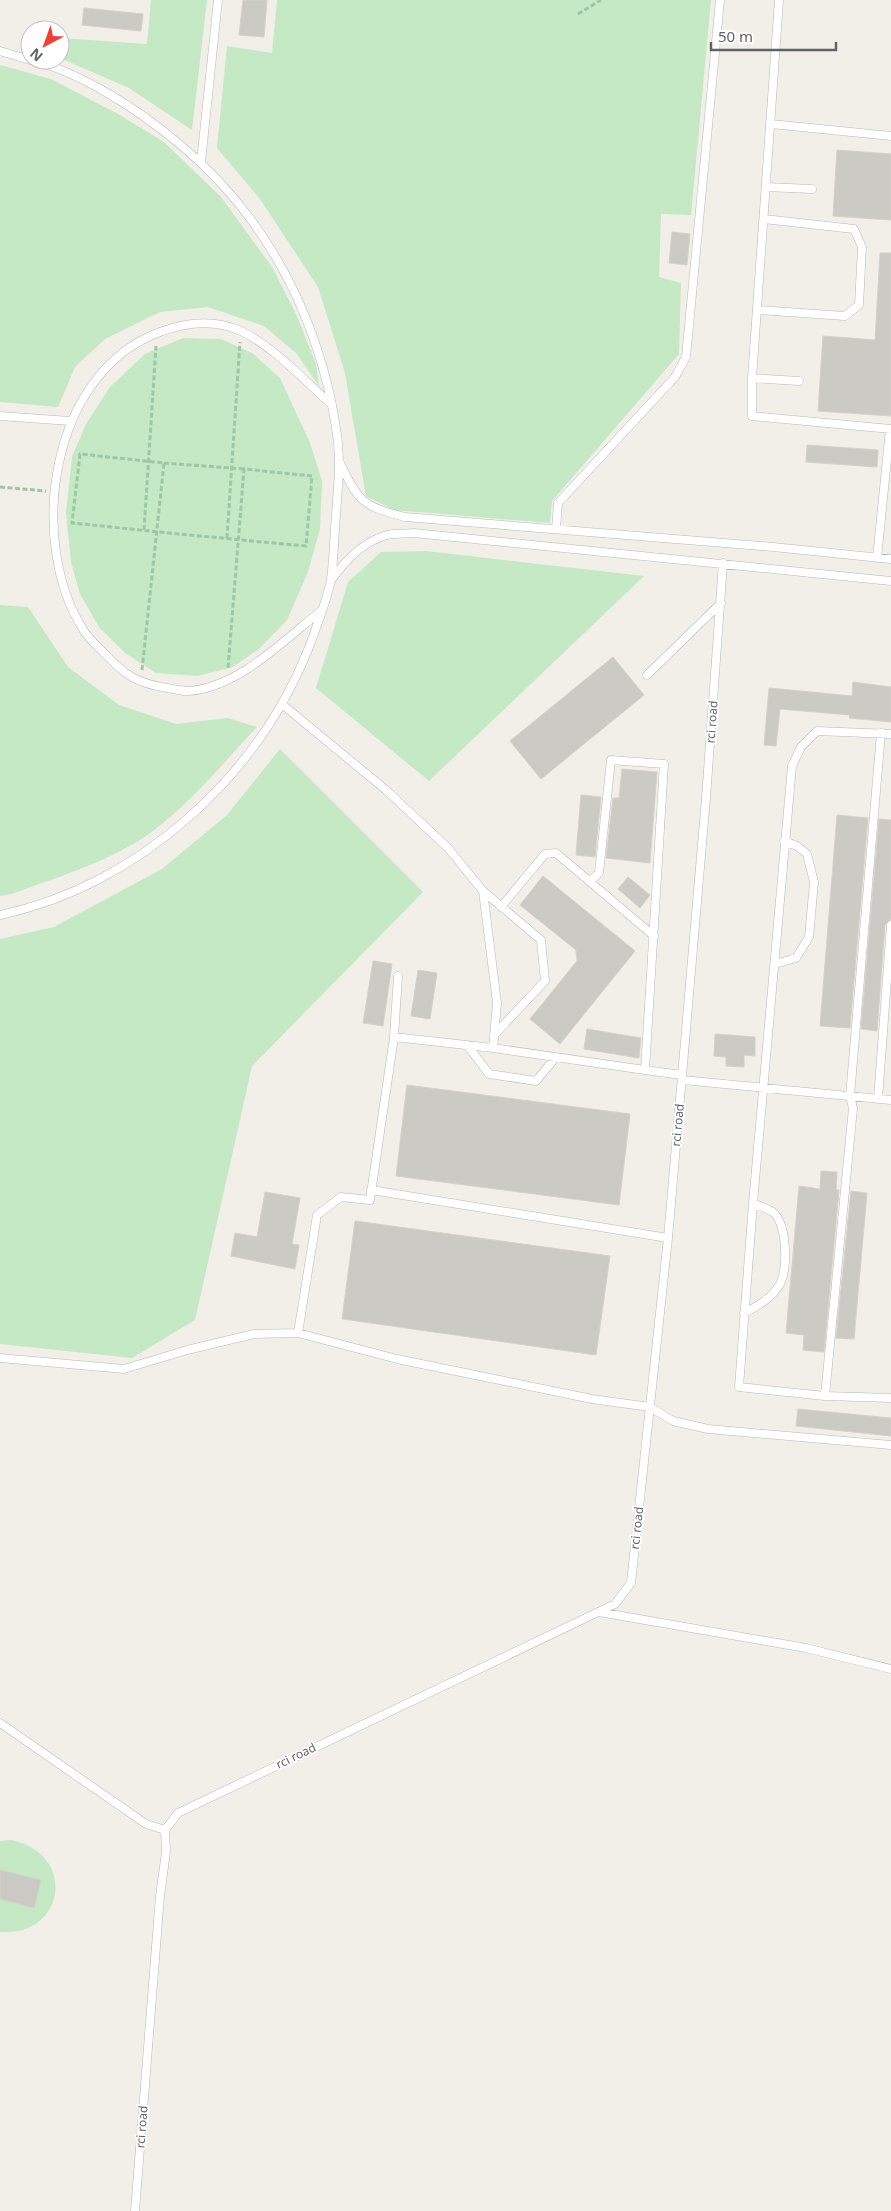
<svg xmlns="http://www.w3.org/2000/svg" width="891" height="2211" font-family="'Noto Sans',sans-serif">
<rect width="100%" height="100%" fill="#f1efe8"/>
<!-- green -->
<path fill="#c5e8c5" d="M151 0H207L192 130 129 88 60 58 61 38 147 44Z
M277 0H711L691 215 661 214 659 277 681 283 679 354 552 501 550 523 394 510 366 496 345 373 318 287 260 199 217 148 227 46 272 53Z
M0 65 51 79 118 114 164 142 221 197 272 267 297 316 316 364 319 386 296 353 264 326 208 307 160 312 105 339 75 367 58 407 0 402Z
M183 338 221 339 252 353 280 378 310 443 322 481 320 529 308 572 287 620 259 649 233 667 197 676 156 673 125 653 99 627 80 594 71 562 66 513 72 457 86 424 110 387 145 354Z
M426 551 644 576 429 781 316 688 348 582 381 552Z
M0 605 28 607 68 667 119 705 176 724 228 718 257 727C224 762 193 801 154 830 115 860 57 877 12 894L0 896Z
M280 749 423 892 252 1066 195 1320 132 1358 0 1344V939L54 927 162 869 227 815Z
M12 1840C78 1855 65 1937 0 1932V1841Z"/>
<!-- building -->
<path fill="#cccac5" stroke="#d6d1c6" d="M243 0H267L264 37 239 35Z
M84 8 143 14 141 31 82 25Z
M837 150 891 154V220L833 216Z
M672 232 690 234 687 265 669 263Z
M880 253H891V416L818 411 823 336 875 340Z
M807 445 878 450 877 467 806 462Z
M613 657 644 695 541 779 510 741Z
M853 682 891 687V722L849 718 850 715 780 709 776 746 764 745 769 688 852 696Z
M622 769 657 772 650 863 606 858 613 798H619Z
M581 795 601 797 595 857 576 855Z
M837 815 868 818 850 1028 820 1026Z
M879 819 891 820V919L885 925 877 1031 861 1029Z
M543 876 635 951 560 1044 530 1019 577 961 576 950 520 905Z
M628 877 650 895 640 908 618 889Z
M373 961 392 964 383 1026 363 1023Z
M418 970 437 973 430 1019 411 1016Z
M587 1029 641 1038 639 1058 584 1049Z
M715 1034 755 1037V1056L744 1055V1067L726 1066V1057L714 1056Z
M407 1085 630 1114 619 1205 396 1176Z
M821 1171 837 1172 836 1190H839L824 1352 803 1350 804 1335 786 1333 799 1186 820 1189Z
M851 1191 867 1193 854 1339 836 1338Z
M265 1192 300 1198 292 1244 299 1245 295 1269 231 1256 235 1233 257 1237Z
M355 1221 610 1256 596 1355 342 1319Z
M798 1409 891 1418V1436L796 1426Z
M0 1870 41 1880 34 1908 0 1899Z"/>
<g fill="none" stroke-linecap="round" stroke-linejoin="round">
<defs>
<path id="lane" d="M779 0 752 378V416L891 429
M0 51 30 60
M771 124 891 136
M201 162 218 0
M766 187 812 189
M757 310 845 316 859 305 862 247 854 229 764 219
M752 378 799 381
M0 416 70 421
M340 463C359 502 362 506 405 517L773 547 891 559
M556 529 558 503 675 377 686 357 720 0
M877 558 890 429
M332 579C345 561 364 541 387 535 396 533 406 534 414 533L891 581
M322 610C284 640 238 688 188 691 181 691 174 689 167 688 136 683 125 675 104 653 97 646 89 639 84 631 26 541 50 372 160 332 186 322 214 319 241 331 273 346 305 381 332 405
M647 675 721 603
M283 705 386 790 448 848 483 891 497 1003 493 1048 645 1070 664 764 611 760 599 873 590 881
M891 734 817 731 801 747 792 766 753 1203 739 1387 825 1396 891 1398
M483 891 541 940 545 981 494 1035
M501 907 545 854 556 853 654 936
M0 915C70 900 135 865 188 818 246 767 288 706 314 634 320 616 328 597 331 579 334 558 334 536 336 515 337 498 339 480 339 463 339 437 333 408 327 383 303 288 253 204 177 142 136 108 83 74 32 60
M775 964 796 958 809 937 814 882 807 854 797 846 784 841
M394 1037 493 1048
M467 1045 489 1074 536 1081 556 1057
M645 1070 682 1075
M682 1080 891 1100
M878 1099 891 925
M371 1190 668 1238
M744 1313C758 1306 772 1298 780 1284 788 1268 787 1226 774 1213 769 1209 759 1206 753 1203
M298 1333 317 1215 341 1197 370 1200 394 1037 398 976
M0 1358 124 1369 187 1350 254 1334 298 1333 397 1359 592 1399 650 1407 673 1421 708 1429 891 1445
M825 1396 853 1108 850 1096 881 733
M599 1612 806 1648 891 1669
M0 1723 146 1824 165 1830
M135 2211 160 1896 166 1852 165 1830 178 1813 615 1604 631 1583 668 1238 706 798 723 563"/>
</defs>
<!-- lane casing -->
<use href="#lane" stroke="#b5b8bc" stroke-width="9"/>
<!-- path -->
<path stroke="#9cc7a9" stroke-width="3" stroke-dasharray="5 2.5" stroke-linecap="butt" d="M578 14 601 0
M164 463 244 469
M0 487 46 491
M144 530 156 346
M227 538 240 342
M142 670 164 463 80 454 72 523C150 531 228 539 306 546L312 476 244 469 228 668"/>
<!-- lane -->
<use href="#lane" stroke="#fff" stroke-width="8"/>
</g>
<g text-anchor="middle" stroke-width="4" stroke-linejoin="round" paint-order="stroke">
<!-- street labels -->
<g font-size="12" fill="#5f6368" stroke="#fff">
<text transform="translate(712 722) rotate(-86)" y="4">rci road</text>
<text transform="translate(678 1125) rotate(-85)" y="4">rci road</text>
<text transform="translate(637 1528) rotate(-84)" y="4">rci road</text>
<text transform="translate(296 1756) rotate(-26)" y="4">rci road</text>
<text transform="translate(142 2127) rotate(-86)" y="4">rci road</text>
</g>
</g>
<!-- north arrow -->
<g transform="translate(45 45) rotate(221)"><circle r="24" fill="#ffffff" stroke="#bfc1c3"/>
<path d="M0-4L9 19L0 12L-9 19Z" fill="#ea4335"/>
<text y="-8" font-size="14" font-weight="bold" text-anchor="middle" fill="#5f6368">N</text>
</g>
<!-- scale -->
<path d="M711 42v8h125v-8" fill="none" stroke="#5f6368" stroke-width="2.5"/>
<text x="718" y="42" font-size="15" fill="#5f6368" stroke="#ffffff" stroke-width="4" paint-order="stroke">50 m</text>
</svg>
